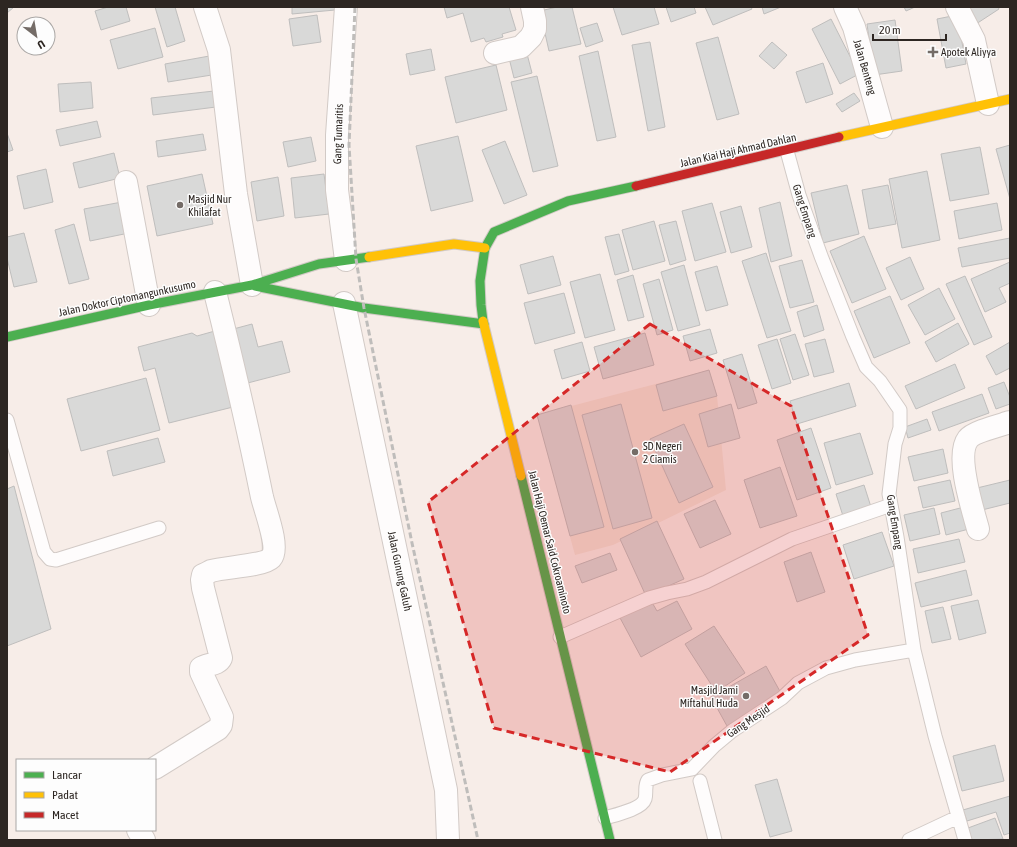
<svg xmlns="http://www.w3.org/2000/svg" width="1017" height="847" font-family="'Asap Condensed',sans-serif">
<rect width="100%" height="100%" fill="#f7ede8"/>
<!-- built -->
<path fill="#f2e1d6" d="M709 370 717 396 726 490 613 545 575 555 537 415Z"/>
<!-- building -->
<path fill="#d9d9d8" stroke="#bfbebd" d="M7 7H14L7 13Z
M108 7H126L130 21 101 30 95 11Z
M155 7H175L185 41 167 47Z
M292 7H335V10L292 14Z
M444 7H509L516 30 502 34 503 37 486 42 484 38 471 42 463 13 447 18Z
M557 7H572L581 44 549 51 540 11Z
M613 7H654L659 24 622 35Z
M666 7H694L696 13 671 22Z
M705 7H751L752 9 713 25Z
M762 7H781L764 14Z
M904 7H915L906 11Z
M960 7H998L999 9 973 26Z
M317 15 321 42 293 46 289 19Z
M957 15 966 64 946 68 937 19Z
M831 19 859 74 840 84 812 29Z
M895 20 902 71 874 75 867 24Z
M597 23 603 41 586 47 580 28Z
M155 28 163 57 118 69 110 40Z
M718 37 739 114 717 120 696 43Z
M650 42 665 127 648 131 632 45Z
M772 42 787 55 774 69 759 56Z
M431 49 435 70 410 75 406 54Z
M526 50 532 73 514 78 508 54Z
M598 51 616 137 597 141 579 56Z
M215 55 218 74 168 82 165 64Z
M823 63 833 94 806 103 796 72Z
M496 65 507 110 456 123 445 77Z
M537 76 558 166 533 172 511 82Z
M91 82 93 108 60 112 58 84Z
M214 91 216 107 153 115 151 98Z
M854 93 860 101 842 112 836 104Z
M97 121 101 137 60 146 56 130Z
M7 133 13 150 7 152Z
M203 134 206 150 158 157 156 141Z
M458 136 473 201 431 211 416 146Z
M311 137 316 161 288 167 283 142Z
M505 141 527 195 504 204 482 150Z
M1010 145V199L996 149Z
M980 147 989 194 950 201 941 154Z
M114 153 120 178 79 188 73 163Z
M46 169 53 202 24 209 17 176Z
M927 171 940 240 902 248 889 179Z
M202 174 213 224 157 236 147 186Z
M324 174 329 214 295 218 291 178Z
M278 177 284 216 257 221 251 182Z
M847 185 859 234 823 243 811 193Z
M888 185 896 224 869 229 862 190Z
M122 202 129 233 90 241 84 209Z
M780 202 792 256 771 262 759 208Z
M712 203 726 252 695 261 682 211Z
M997 203 1002 230 959 239 954 211Z
M741 206 752 247 731 253 720 212Z
M654 221 665 261 633 270 622 230Z
M676 221 686 260 670 265 659 225Z
M74 224 89 279 69 284 55 230Z
M24 233 37 282 14 287 7 258V237Z
M619 234 629 271 615 275 605 237Z
M864 236 886 289 852 303 830 251Z
M1010 238V258L962 267 958 248Z
M766 253 791 331 767 338 742 261Z
M553 256 561 285 528 294 520 265Z
M910 257 924 289 901 300 886 268Z
M802 260 814 302 790 308 779 266Z
M1010 262V283L999 288 1006 302 985 312 971 279Z
M684 265 700 325 678 331 661 272Z
M717 266 728 305 706 311 695 272Z
M600 274 615 330 585 338 570 282Z
M633 275 644 317 628 321 617 280Z
M965 276 992 337 974 345 946 284Z
M659 279 673 330 657 335 643 284Z
M939 288 955 319 925 335 908 305Z
M564 293 575 333 535 344 524 303Z
M890 296 910 343 874 358 854 311Z
M817 305 824 330 804 337 797 312Z
M958 323 969 344 936 362 925 342Z
M252 324 258 347 282 341 290 372 240 385 226 331Z
M222 329 241 405 169 423 155 368 144 371 138 347 192 333 197 336Z
M710 329 717 353 690 361 683 336Z
M645 333 654 365 603 379 594 347Z
M795 334 809 375 793 380 780 339Z
M777 339 791 383 772 389 758 345Z
M825 339 834 372 814 377 805 344Z
M582 342 590 371 562 379 554 350Z
M1010 342V368L996 375 986 356Z
M742 354 757 403 738 409 723 360Z
M955 364 965 388 916 409 905 386Z
M709 370 717 396 663 411 656 385Z
M146 378 160 430 81 451 67 399Z
M1004 382 1010 397V404L996 409 988 388Z
M849 383 856 406 797 424 790 401Z
M982 394 989 413 939 431 932 412Z
M621 404 652 518 613 529 582 415Z
M731 404 740 438 708 447 699 414Z
M571 405 604 527 570 536 537 415Z
M927 419 931 430 908 438 905 427Z
M684 424 713 487 679 503 650 439Z
M811 428 831 488 797 500 777 440Z
M860 433 873 474 836 485 824 443Z
M158 438 165 462 113 476 107 451Z
M943 449 948 473 914 481 908 457Z
M780 467 797 516 760 528 744 480Z
M950 480 955 501 923 508 918 487Z
M1010 480V503L982 510 977 488Z
M864 485 871 507 843 516 836 494Z
M14 486 51 629 7 646V489Z
M715 500 731 534 700 548 684 514Z
M964 507 969 529 946 535 941 513Z
M934 508 940 534 910 541 904 515Z
M657 521 684 579 646 596 620 539Z
M882 532 894 566 854 579 843 545Z
M959 539 965 562 918 573 913 549Z
M811 552 825 592 797 602 784 562Z
M610 553 617 570 582 583 575 566Z
M966 570 972 595 921 607 915 583Z
M650 599 657 611 677 601 692 629 641 657 619 616Z
M978 600 986 633 959 640 951 606Z
M943 607 951 639 932 643 925 611Z
M714 626 745 673 716 692 685 644Z
M766 666 782 695 727 726 711 697Z
M995 745 1004 781 962 791 953 756Z
M777 779 792 831 770 837 755 785Z
M1010 796V833L1004 835 996 812 967 821 963 810Z
M995 818 1003 839 972 840 968 828Z"/>
<g fill="none" stroke-linecap="round" stroke-linejoin="round">
<defs>
<path id="lane" d="M787 151 799 195 821 256 853 337 866 367 880 381 900 410V428L895 444 889 494 897 537 914 650 935 736 965 840
M7 420 44 552 50 559 56 560 159 528
M560 637 649 598 667 593 687 589 706 582 792 539 891 505
M700 781 715 840
M605 818C615 815 642 809 645 799 647 792 644 786 648 780L662 775 692 769 714 746 732 731 782 698 798 683 826 668 855 660 914 650
M909 840 958 817"/>
<path id="street" d="M205 7 219 50 236 194 252 285
M845 7 854 27 882 127
M957 7 974 40 988 104
M495 53 521 47 531 37 535 29V21L532 7
M126 182 149 305
M346 260 337 190V135L346 7
M344 303 446 790 448 840
M978 529C973 510 955 456 968 439 973 432 1001 425 1010 422
M155 768 218 729 221 725 222 717 201 672V668C207 664 218 665 221 658L203 588 202 580 203 575C206 574 209 572 211 571 224 567 263 566 271 558 280 548 265 510 262 497 248 428 232 360 215 292
M138 830 144 840"/>
<path id="fast" d="M255 286 364 308 484 324
M483 321 481 305 480 281 485 248 494 232 568 201 636 186
M7 337 149 305 252 285 319 264 369 257
M521 476 610 840"/>
<path id="slow" d="M839 137 1010 99
M369 257 454 244 485 248
M483 321 521 476"/>
<path id="jam" d="M636 186 839 137"/>
</defs>
<!-- lane casing -->
<use href="#lane" stroke="#d2cac6" stroke-width="15"/>
<!-- street casing -->
<use href="#street" stroke="#d2cac6" stroke-width="24"/>
<!-- fast casing -->
<use href="#fast" stroke="#d2cac6" stroke-width="11"/>
<!-- slow casing -->
<use href="#slow" stroke="#d2cac6" stroke-width="11"/>
<!-- jam casing -->
<use href="#jam" stroke="#d2cac6" stroke-width="11"/>
<!-- lane -->
<use href="#lane" stroke="#fefcfc" stroke-width="13"/>
<!-- street -->
<use href="#street" stroke="#fefcfc" stroke-width="22"/>
<!-- fast -->
<use href="#fast" stroke="#4caf50" stroke-width="9"/>
<!-- slow -->
<use href="#slow" stroke="#ffc107" stroke-width="9"/>
<!-- jam -->
<use href="#jam" stroke="#c62828" stroke-width="9"/>
<!-- rail -->
<path stroke="#bfbdbb" stroke-width="3" stroke-dasharray="6 3" stroke-linecap="butt" d="M355 7 349 145 356 259 364 308 412 543 478 840"/>
</g>
<!-- marked area -->
<path fill="#d62828" fill-opacity="0.2" stroke="#d62828" stroke-width="3" stroke-dasharray="8 5" stroke-linejoin="round" d="M650 324 791 406 868 635 670 772 494 728 428 502Z"/>
<!-- markers -->
<g fill="#746c67" stroke="#fdfdfd" stroke-width="1.5">
<path d="M931 46h4v4h4v4h-4v4h-4v-4h-4v-4h4z"/>
<circle cx="180" cy="205" r="4"/>
<circle cx="635" cy="452" r="4"/>
<circle cx="746" cy="696" r="4"/>
</g>
<g text-anchor="middle" stroke-width="3" stroke-linejoin="round" paint-order="stroke">
<!-- poi labels -->
<g font-size="11" fill="#2d2622" stroke="#fdfdfd" text-anchor="start">
<text x="941" y="56">Apotek Aliyya</text>
<text x="188" y="203">Masjid Nur<tspan x="188" dy="13">Khilafat</tspan></text>
<text x="643" y="450">SD Negeri<tspan x="643" dy="13">2 Ciamis</tspan></text>
<text x="738" y="694" text-anchor="end">Masjid Jami<tspan x="738" dy="13">Miftahul Huda</tspan></text>
</g>
<!-- street labels -->
<g font-size="11" fill="#2d2622" stroke="#fdfdfd">
<text transform="translate(865 67) rotate(74)" y="4">Jalan Benteng</text>
<text transform="translate(338 134) rotate(-88)" y="4">Gang Tumaritis</text>
<text transform="translate(738 150) rotate(-13)" y="4">Jalan Kiai Haji Ahmad Dahlan</text>
<text transform="translate(805 211) rotate(72)" y="4">Gang Empang</text>
<text transform="translate(127 298) rotate(-12)" y="4">Jalan Doktor Ciptomangunkusumo</text>
<text transform="translate(895 522) rotate(81)" y="4">Gang Empang</text>
<text transform="translate(550 542) rotate(76)" y="4">Jalan Haji Oemar Said Cokroaminoto</text>
<text transform="translate(400 571) rotate(78)" y="4">Jalan Gunung Galuh</text>
<text transform="translate(748 721) rotate(-34)" y="4">Gang Mesjid</text>
</g>
</g>
<!-- border -->
<rect width="1017" height="847" fill="none" stroke="#2d2622" stroke-width="16"/>
<!-- legend -->
<rect x="16" y="759" width="140" height="72" fill="#fdfdfd" stroke="#aaa7a5"/>
<rect x="24" y="772" width="20" height="6" fill="#4caf50" stroke="#aaa7a5"/>
<text x="52" y="779" font-size="12" fill="#2d2622">Lancar</text>
<rect x="24" y="792" width="20" height="6" fill="#ffc107" stroke="#aaa7a5"/>
<text x="52" y="799" font-size="12" fill="#2d2622">Padat</text>
<rect x="24" y="812" width="20" height="6" fill="#c62828" stroke="#aaa7a5"/>
<text x="52" y="819" font-size="12" fill="#2d2622">Macet</text>
<!-- north arrow -->
<g transform="translate(36 36) rotate(149)"><circle r="19" fill="#fdfdfd" stroke="#aaa7a5"/>
<path d="M0-3L7 15L0 10L-7 15Z" fill="#746c67"/>
<text y="-6" font-size="11" font-weight="bold" text-anchor="middle" fill="#2d2622">U</text>
</g>
<!-- scale -->
<path d="M873 34v6h73v-6" fill="none" stroke="#2d2622" stroke-width="2"/>
<text x="879" y="34" font-size="12" fill="#2d2622" stroke="#fdfdfd" stroke-width="3" paint-order="stroke">20 m</text>
</svg>
